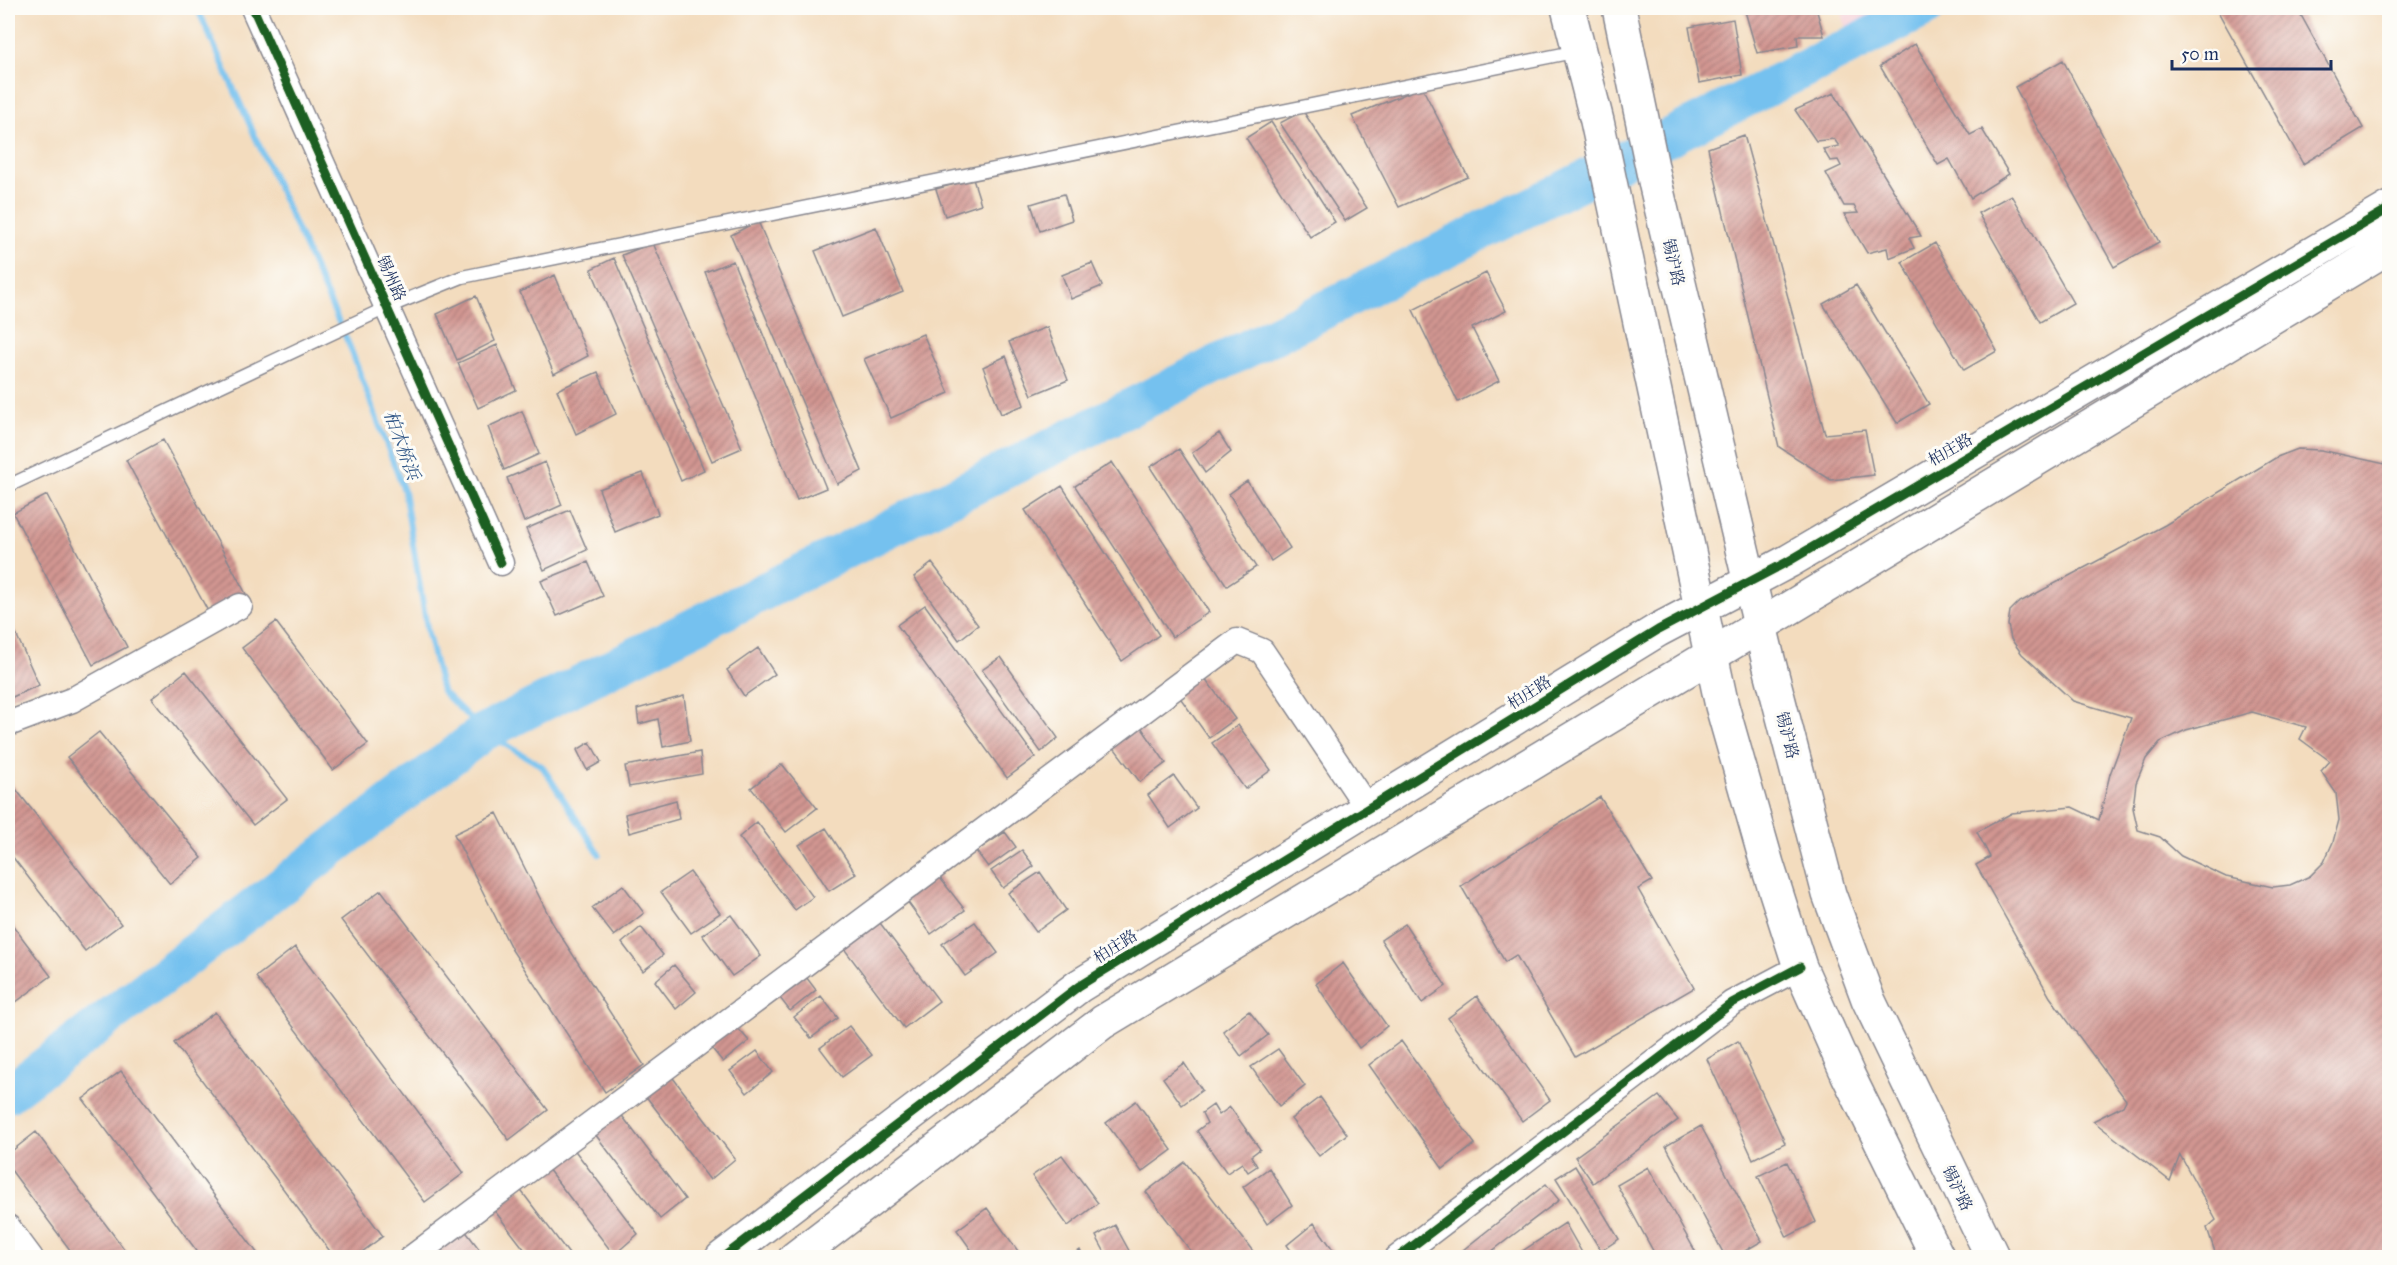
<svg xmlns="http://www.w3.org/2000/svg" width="2397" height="1265" font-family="'IM FELL Great Primer','Noto Serif SC',serif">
<defs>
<pattern id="building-hatch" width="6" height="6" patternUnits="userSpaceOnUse" patternTransform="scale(1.5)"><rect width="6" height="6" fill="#d29691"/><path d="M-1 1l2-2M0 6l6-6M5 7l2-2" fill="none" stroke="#aa7b7a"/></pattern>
</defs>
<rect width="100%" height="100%" fill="#fdfcf7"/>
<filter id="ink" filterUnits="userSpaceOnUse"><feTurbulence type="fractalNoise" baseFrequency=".0167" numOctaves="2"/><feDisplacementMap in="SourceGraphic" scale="12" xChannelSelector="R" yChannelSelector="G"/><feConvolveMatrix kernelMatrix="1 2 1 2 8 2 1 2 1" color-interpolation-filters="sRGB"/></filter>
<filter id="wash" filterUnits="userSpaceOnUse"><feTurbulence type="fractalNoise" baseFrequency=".008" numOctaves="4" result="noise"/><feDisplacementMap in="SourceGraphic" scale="24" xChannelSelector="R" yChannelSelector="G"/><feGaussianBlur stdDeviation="1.35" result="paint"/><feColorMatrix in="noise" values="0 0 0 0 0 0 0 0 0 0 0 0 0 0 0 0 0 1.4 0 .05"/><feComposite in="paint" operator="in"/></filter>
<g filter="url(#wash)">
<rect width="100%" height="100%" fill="#f3dcbe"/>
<!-- built -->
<path fill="#f6cfd7" d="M1841 8H1894L1846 29Z"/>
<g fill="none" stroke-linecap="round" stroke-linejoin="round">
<!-- stream -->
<path stroke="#75c1ef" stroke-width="6" d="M199 12 350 347 404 491 428 634 442 691 484 732 542 766 599 854"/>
<!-- river -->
<path stroke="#75c1ef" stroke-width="38" d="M8 1094 484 732 1926 8"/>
</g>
<g id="blocks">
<!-- building -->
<path fill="url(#building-hatch)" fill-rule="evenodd" d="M1758 8H1816L1824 36H1797L1798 46 1757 53 1745 11Z
M2216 8H2297L2363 128 2303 164Z
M1733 19 1742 75 1699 83 1689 27Z
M1915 44 1970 135 1982 129 2009 174 1971 198 1949 159 1938 165 1880 66Z
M2063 60 2159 242 2114 267 2015 87Z
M1422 87 1468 177 1399 207 1352 116Z
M1834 93 1921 236 1909 238 1914 248 1889 258 1887 248 1867 253 1844 214 1858 213 1854 206H1844L1826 173 1841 166 1838 160 1830 161 1823 149 1839 146 1834 139 1816 141 1795 110Z
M1303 111 1367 208 1345 221 1280 123Z
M1271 122 1335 222 1310 237 1246 138Z
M1744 135 1825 434 1865 430 1874 475 1831 480 1779 447 1708 148Z
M973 179 981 204 945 216 936 189Z
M1064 194 1072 220 1040 231 1031 204Z
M2011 195 2073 303 2040 322 1978 213Z
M758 221 862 471 837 484 731 235Z
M876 227 903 292 842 317 815 251Z
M653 243 742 448 712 461 622 255Z
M1935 243 1997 351 1964 370 1902 262Z
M614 258 704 470 681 481 591 269Z
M733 261 826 488 797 500 705 272Z
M1092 263 1102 286 1071 299 1062 275Z
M1486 273 1506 311 1472 328 1499 381 1458 402 1413 310Z
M555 275 588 356 554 374 520 292Z
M1856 285 1929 404 1897 423 1823 304Z
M476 296 495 341 457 360 437 314Z
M1047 327 1068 380 1032 395 1009 342Z
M923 334 949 393 891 418 864 359Z
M497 345 516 390 478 408 458 363Z
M1006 356 1024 405 1001 414 983 367Z
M598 372 616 414 576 434 557 390Z
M522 411 539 454 504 470 488 427Z
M1219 433 1231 452 1205 473 1192 453Z
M163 440 246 594 209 613 126 460Z
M1179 449 1256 567 1227 586 1150 467Z
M2298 449 2321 450 2390 465V1258H2217L2207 1228 2216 1220 2180 1155 2170 1181 2093 1121 2123 1106 2126 1100 2050 997 1976 865 1990 857 1977 832 2012 813 2072 807 2099 820 2110 774 2131 718 2073 701 2022 654 2011 639 2008 625 2010 611 2018 603 2165 525 2277 457ZM2252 712 2306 727 2300 739 2330 761 2321 771 2336 793 2339 820 2333 842 2324 862 2310 876 2290 885 2273 887 2226 877 2181 856 2160 837 2138 830 2133 808 2136 783 2146 759 2160 742 2186 730Z
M545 462 562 505 524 522 507 478Z
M1112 462 1209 612 1172 637 1075 486Z
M643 473 658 514 615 532 599 489Z
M1247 481 1290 548 1271 561 1229 494Z
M1062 486 1159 635 1122 661 1025 510Z
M47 495 127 647 93 665 13 513Z
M570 510 587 550 544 570 526 529Z
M588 562 603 596 557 616 541 581Z
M932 563 978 625 959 640 914 577Z
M925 605 1035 757 1007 778 897 625Z
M8 616 39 685 8 699Z
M276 622 368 744 333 770 242 648Z
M758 648 775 674 744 696 727 670Z
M1001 657 1058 738 1041 752 982 670Z
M186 671 287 799 253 825 152 698Z
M1202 674 1235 719 1209 738 1176 692Z
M684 696 690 741 663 747 658 719 639 724 637 709Z
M1139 724 1166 763 1140 782 1112 745Z
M1238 725 1271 770 1245 789 1212 743Z
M99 732 202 858 170 884 67 757Z
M590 742 601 762 587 770 577 750Z
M700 752 702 774 629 787 625 766Z
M782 764 817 808 786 832 751 788Z
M1174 776 1197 808 1170 828 1148 795Z
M8 779 121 924 85 951 8 851Z
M1600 797 1652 881 1638 889 1694 988 1575 1057 1516 955 1505 962 1461 886Z
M676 800 679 819 629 833 625 814Z
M497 813 553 924 644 1065 605 1092 512 950 454 834Z
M757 822 813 897 795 910 739 837Z
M826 828 856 874 829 891 799 845Z
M1005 832 1016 847 988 867 976 851Z
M1022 850 1034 866 1003 888 991 871Z
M690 872 720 913 691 933 661 892Z
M1040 872 1066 910 1036 932 1008 893Z
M937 874 965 910 931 934 904 897Z
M623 885 644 913 614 936 592 908Z
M381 890 548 1110 509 1140 341 920Z
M731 915 761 956 732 976 702 935Z
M874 915 939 1001 904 1028 839 942Z
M8 919 51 976 16 1002 8 991Z
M975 922 998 953 965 976 942 944Z
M1405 924 1446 986 1422 1003 1381 940Z
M641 927 663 955 643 971 622 943Z
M295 947 464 1173 425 1202 256 977Z
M1343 963 1387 1026 1359 1048 1316 984Z
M674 965 696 992 676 1009 655 981Z
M800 969 816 990 790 1011 773 989Z
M821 996 838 1018 811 1038 794 1017Z
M1477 996 1550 1100 1522 1121 1448 1018Z
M1249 1011 1268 1035 1241 1056 1223 1031Z
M215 1012 383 1236 354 1258H335L174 1043Z
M731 1020 749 1041 723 1062 705 1040Z
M849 1026 872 1055 842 1077 820 1048Z
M1401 1041 1475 1144 1443 1169 1369 1065Z
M1738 1041 1785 1143 1753 1159 1707 1059Z
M1278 1049 1305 1086 1279 1106 1251 1067Z
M757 1051 773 1072 747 1093 730 1071Z
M1184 1063 1202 1090 1182 1105 1163 1078Z
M121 1071 261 1258H202L83 1099Z
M670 1074 735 1159 710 1180 645 1095Z
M1659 1096 1678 1120 1593 1183 1575 1157Z
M1320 1097 1347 1134 1319 1156 1291 1119Z
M1136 1101 1172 1150 1142 1172 1106 1123Z
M1213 1105 1219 1115 1230 1107 1260 1149 1251 1156 1257 1166 1248 1172 1242 1163 1227 1173 1197 1131 1207 1123 1202 1113Z
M620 1113 685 1199 660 1219 595 1134Z
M1701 1126 1762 1241 1733 1258H1726L1666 1146Z
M36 1132 131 1258H76L8 1166V1154Z
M573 1148 638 1234 614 1255 548 1169Z
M1062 1155 1098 1203 1068 1226 1032 1176Z
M1185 1162 1258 1258H1196L1146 1192Z
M1787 1162 1816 1222 1787 1237 1758 1176Z
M1575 1166 1619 1239 1601 1251 1556 1178Z
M1648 1167 1699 1258H1657L1617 1185Z
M1269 1168 1292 1205 1267 1224 1243 1187Z
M1546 1184 1559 1200 1483 1258H1453Z
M519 1188 572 1258H531L494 1210Z
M987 1208 1023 1258H977L957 1230Z
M1314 1223 1334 1251 1327 1258H1296L1287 1245Z
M1565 1223 1585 1258H1512Z
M1115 1225 1133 1258H1108L1096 1236Z
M464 1229 486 1258H444L439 1251Z
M1080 1250 1084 1258H1067Z"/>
</g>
</g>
<g filter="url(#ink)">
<use href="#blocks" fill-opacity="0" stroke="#87868e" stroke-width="1.5"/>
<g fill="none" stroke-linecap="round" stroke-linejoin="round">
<defs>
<path id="lane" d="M8 486 388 307 462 277 1578 51"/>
<path id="street" d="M253 8 501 563
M8 724 72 700 240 606
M8 1227 31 1258
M411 1258 1237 641 1262 651 1368 809
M1397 1258 1732 1003 1800 967"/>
<path id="secondary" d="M722 1258 1079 986 1658 630 1789 561 2390 208
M795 1258 1103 1022 2390 246"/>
<path id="primary" d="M1568 8 1597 121 1722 706 1767 864 1800 967 1848 1075 1938 1258
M1619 8 1656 186 1768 659 1829 894 1868 999 1993 1258"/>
</defs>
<!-- lane casing -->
<use href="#lane" stroke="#87868e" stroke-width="15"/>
<!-- street casing -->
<use href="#street" stroke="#87868e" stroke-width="27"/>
<!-- secondary casing -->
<use href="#secondary" stroke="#87868e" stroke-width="36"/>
<!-- primary casing -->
<use href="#primary" stroke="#87868e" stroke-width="36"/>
<!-- lane -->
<use href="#lane" stroke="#fff" stroke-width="12"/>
<!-- street -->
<use href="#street" stroke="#fff" stroke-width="24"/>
<!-- secondary -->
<use href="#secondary" stroke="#fff" stroke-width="33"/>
<!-- primary -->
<use href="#primary" stroke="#fff" stroke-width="33"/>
<defs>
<path id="cycleway" d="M253 8 501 563
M722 1258 1079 986 1658 630 1789 561 2390 208
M1397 1258 1732 1003 1800 967"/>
</defs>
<!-- cycleway casing -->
<use href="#cycleway" stroke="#fdfcf7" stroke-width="13"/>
<!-- cycleway -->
<use href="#cycleway" stroke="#1b5e20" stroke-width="9"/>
</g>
</g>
<g text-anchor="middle" stroke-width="6" stroke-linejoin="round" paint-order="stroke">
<!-- street labels -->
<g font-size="16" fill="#1b2f5e" stroke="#fdfcf7">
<text transform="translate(1674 262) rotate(77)" y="6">锡沪路</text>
<text transform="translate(392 278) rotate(66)" y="6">锡州路</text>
<text transform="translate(1950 449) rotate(-30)" y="6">柏庄路</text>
<text transform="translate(1529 692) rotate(-32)" y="6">柏庄路</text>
<text transform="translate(1788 735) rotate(76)" y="6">锡沪路</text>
<text transform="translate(1115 946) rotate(-32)" y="6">柏庄路</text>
<text transform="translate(1958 1188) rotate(64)" y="6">锡沪路</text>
</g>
<!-- water labels -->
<g font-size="18" font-style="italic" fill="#365b8a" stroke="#fdfcf7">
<text transform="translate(402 445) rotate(70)" y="6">柏木桥浜</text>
</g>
</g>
<!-- margin -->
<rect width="2397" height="1265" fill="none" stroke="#fdfcf7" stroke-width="30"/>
<!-- scale -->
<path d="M2172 60v9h159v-9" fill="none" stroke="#1b2f5e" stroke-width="3"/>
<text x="2181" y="60" font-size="18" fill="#1b2f5e" stroke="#fdfcf7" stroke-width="4.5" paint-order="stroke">50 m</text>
</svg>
